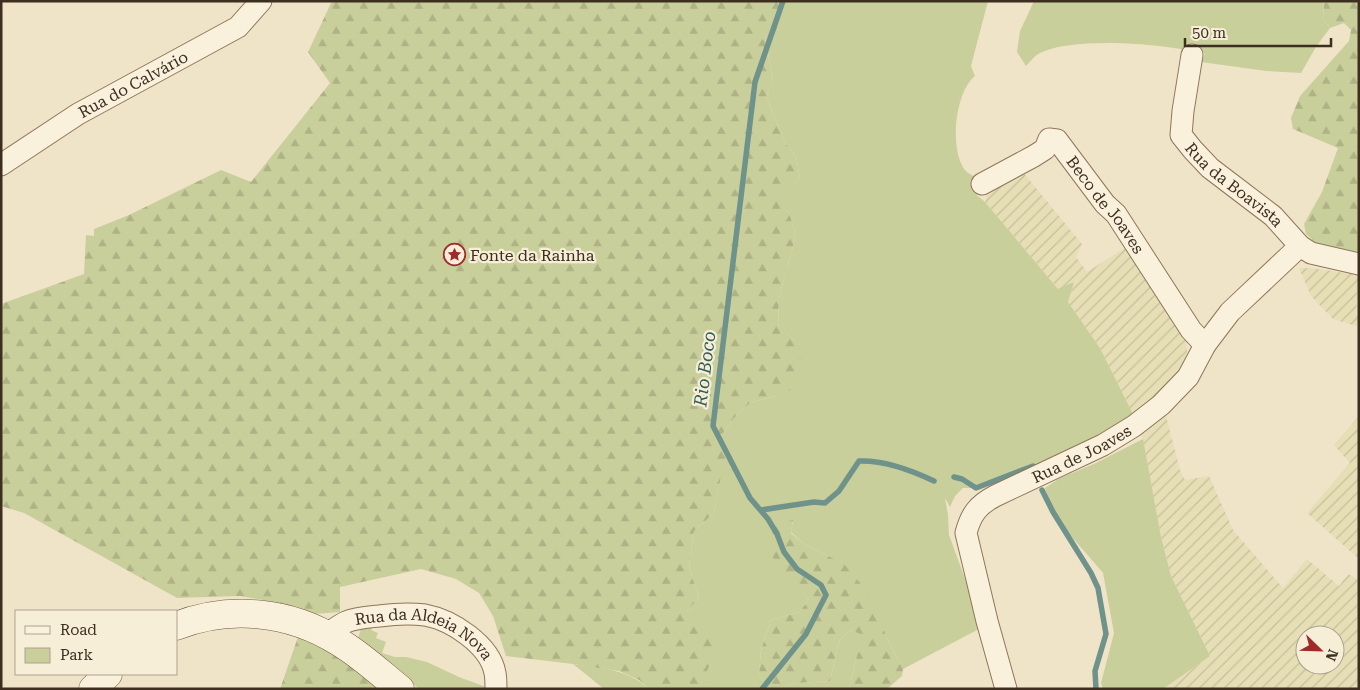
<svg xmlns="http://www.w3.org/2000/svg" width="1360" height="690" font-family="'Roboto Serif',serif">
<defs>
<pattern id="farmland-furrows" width="10" height="10" patternUnits="userSpaceOnUse" patternTransform="scale(1.25)"><rect width="10" height="10" fill="#e6deb5"/><path d="M-1 1l2-2M0 10L10 0M9 11l2-2" fill="none" stroke="#c6bf9b"/></pattern>
<pattern id="forest-firs" width="22" height="20" patternUnits="userSpaceOnUse" patternTransform="scale(1.25)"><rect width="22" height="20" fill="#c9cf9b"/><path d="M5 1l3.5 6h-7zM16 11l3.5 6h-7z" fill="#aeb285"/></pattern>
</defs>
<rect width="100%" height="100%" fill="#f0e4c8"/>
<!-- farmland -->
<path fill="url(#farmland-furrows)" fill-rule="evenodd" d="M1022 171 1082 244 1076 257 1087 272 1128 246 1186 335 1187 353 1183 366 1161 392 1133 414 1100 348 1068 302 1074 282 1059 290 985 202 987 193 994 186Z
M1299 268H1310L1359 275 1356 315 1359 316V327L1333 319 1311 296Z
M1166 416 1180 470 1185 480 1209 476 1233 530 1283 588 1307 559 1339 586 1348 574 1359 580V689H1163L1210 656 1171 576 1161 537 1141 431 1153 421ZM1305 635H1335V665H1305Z
M1359 416V559L1307 513 1350 463 1334 445Z"/>
<!-- green -->
<path fill="#c9cf9b" d="M793 1H988L971 66 975 76C955 92 949 149 965 170 968 174 974 176 978 178L972 191 985 202 1058 289 1074 282 1068 302 1100 348 1133 414 1116 429 1041 462 976 488H963L955 496 950 507 945 498 948 515 949 535 968 587 979 629 903 669 888 640 830 557 804 544 791 532 793 521 770 527 797 586 809 600 799 612 771 620 761 650 759 674 767 689H711L687 611 699 598 689 567 694 531 714 513 721 475 716 443 733 419 751 402 777 396 795 340 778 328 779 298 796 235 790 216 780 198 800 178 796 156 786 144 766 97 773 82 765 36Z
M1034 1H1324L1323 19 1330 28 1316 47 1301 73 1266 71 1201 62 1205 54C1166 44 1077 36 1040 53 1034 56 1030 62 1026 66L1017 52 1020 31Z
M1143 439 1161 537 1171 576 1210 656 1163 689H1103L1101 683 1114 633 1103 573 1071 536 1053 509 1045 488 1060 478 1094 464Z
M375 623 371 630 378 633 376 638 386 642 382 653 395 657H406L427 662 459 677 486 687V689H419L358 639 361 628Z
M851 630 866 636 857 655 849 689H776L797 683 830 681 839 641Z
M573 664C600 668 628 669 649 689H604Z"/>
<!-- forest -->
<path fill="url(#forest-firs)" d="M332 1H793L773 35 765 36 773 82 766 97 786 144 796 156 800 178 781 198 790 216 796 235 779 298 778 327 795 340 804 370 793 389 777 396 751 402 733 419 716 443 739 466 721 476 714 513 694 531 689 567 699 598 687 611 699 622 715 651 707 671 711 689H649L639 680 619 671 573 664 506 656 493 616 479 593 456 579 421 569 340 587V612L314 614 263 600 240 596 177 598 24 513 1 506V304L84 274 86 235 94 236V229L129 215 221 170 251 182 330 83 308 52Z
M1324 1H1359V255L1317 244 1306 234 1304 224 1322 192 1338 148 1293 129 1291 118 1300 96 1349 41 1351 30 1344 23 1330 28 1323 19Z
M793 520 791 533 804 544 844 564 866 590 888 640 903 669 902 676 887 689H849L857 655 865 636 851 630 839 641 830 681 797 683 776 689H767L759 674 761 650 771 620 799 612 809 600 775 562 766 543 770 527Z
M298 637 328 640 382 689H280Z"/>
<g fill="none" stroke-linecap="round" stroke-linejoin="round">
<!-- stream -->
<path stroke="#6f938a" stroke-width="5.5" d="M954 477 962 479 976 488 1033 466
M1042 490 1053 512 1091 573 1098 588 1106 634 1095 671 1096 689
M761 510 814 502 825 503 839 491 859 461C884 460 911 470 934 481
M762 689 806 634 826 595 821 585 797 569 784 552 777 534 768 519 750 498 713 426 755 82 783 1"/>
<defs>
<g id="minor">
<path id="s1" d="M1192 55 1183 111 1181 135 1193 150 1210 168 1273 216 1300 246 1311 253 1359 264"/>
<path id="s2" d="M1 165 78 114 238 27 261 1"/>
<path id="s3" d="M982 184 1034 156 1045 149 1049 139 1057 140 1105 204 1116 214 1191 330 1205 345"/>
<path id="s4" d="M326 635C332 631 339 625 346 622 355 618 369 617 379 616 394 614 410 613 425 615 452 620 490 645 495 673 496 678 496 684 496 689"/>
<path id="s5" d="M1006 689 987 621 966 533C971 514 978 505 995 496L1103 445 1134 426 1161 405 1188 377 1205 345 1230 312 1300 246"/>
</g>
<path id="secondary" d="M176 626C230 605 290 611 339 642 361 655 380 673 400 689
M93 689 108 674"/>
</defs>
<!-- minor casing -->
<use href="#minor" stroke="#8d765c" stroke-width="23"/>
<!-- secondary casing -->
<use href="#secondary" stroke="#6f573f" stroke-width="29"/>
<!-- minor -->
<use href="#minor" stroke="#faf1dc" stroke-width="21"/>
<!-- secondary -->
<use href="#secondary" stroke="#faf1dc" stroke-width="28"/>
</g>
<!-- icons -->
<defs>
<symbol id="sight-ring" viewBox="-11 -11 22 22"><circle r="9.5" fill="#f7eed8" stroke="#9e2a2b" stroke-width="1.5"/><path d="M0-6L1.8-2.2L6-1.7L2.9 1.2L3.7 5.4L0 3.3L-3.7 5.4L-2.9 1.2L-6-1.7L-1.8-2.2Z" fill="#9e2a2b"/></symbol>
</defs>
<g fill-rule="evenodd">
<use href="#sight-ring" x="442" y="242" width="25" height="25"/>
</g>
<g text-anchor="middle" stroke-width="4.5" stroke-linejoin="round" paint-order="stroke">
<!-- street labels -->
<g font-size="16" fill="#3d2e20" stroke="#f7eed8">
<text dy="6" stroke="none"><textPath href="#s2" startOffset="155">Rua do Calvário</textPath></text>
<text dy="6" stroke="none"><textPath href="#s1" startOffset="154">Rua da Boavista</textPath></text>
<text dy="6" stroke="none"><textPath href="#s3" startOffset="172">Beco de Joaves</textPath></text>
<text dy="6" stroke="none"><textPath href="#s5" startOffset="306">Rua de Joaves</textPath></text>
<text dy="6" stroke="none"><textPath href="#s4" startOffset="108">Rua da Aldeia Nova</textPath></text>
</g>
<!-- poi labels -->
<g font-size="16" fill="#3d2e20" stroke="#f7eed8" text-anchor="start">
<text x="470" y="261">Fonte da Rainha</text>
</g>
<!-- water labels -->
<g font-size="18" font-style="italic" fill="#2f5d5a" stroke="#f7eed8">
<text transform="translate(705 369) rotate(-83)" y="6">Rio Boco</text>
</g>
</g>
<!-- border -->
<rect width="1360" height="690" fill="none" stroke="#3d2e20" stroke-width="5"/>
<!-- legend -->
<rect x="15" y="610" width="162" height="65" fill="#f7eed8" stroke="#ada18e"/>
<rect x="25" y="626" width="25" height="8" fill="#faf1dc" stroke="#ada18e"/>
<text x="60" y="635" font-size="15" fill="#3d2e20">Road</text>
<rect x="25" y="648" width="25" height="15" fill="#c9cf9b" stroke="#ada18e"/>
<text x="60" y="660" font-size="15" fill="#3d2e20">Park</text>
<!-- north arrow -->
<g transform="translate(1320 650) rotate(113)"><circle r="24" fill="#f7eed8" stroke="#ada18e"/>
<path d="M0-4L9 19L0 12L-9 19Z" fill="#9e2a2b"/>
<text y="-8" font-size="14" font-weight="bold" text-anchor="middle" fill="#3d2e20">N</text>
</g>
<!-- scale -->
<path d="M1185 38v8h146v-8" fill="none" stroke="#3d2e20" stroke-width="2.5"/>
<text x="1192" y="38" font-size="15" fill="#3d2e20" stroke="#f7eed8" stroke-width="4" paint-order="stroke">50 m</text>
</svg>
